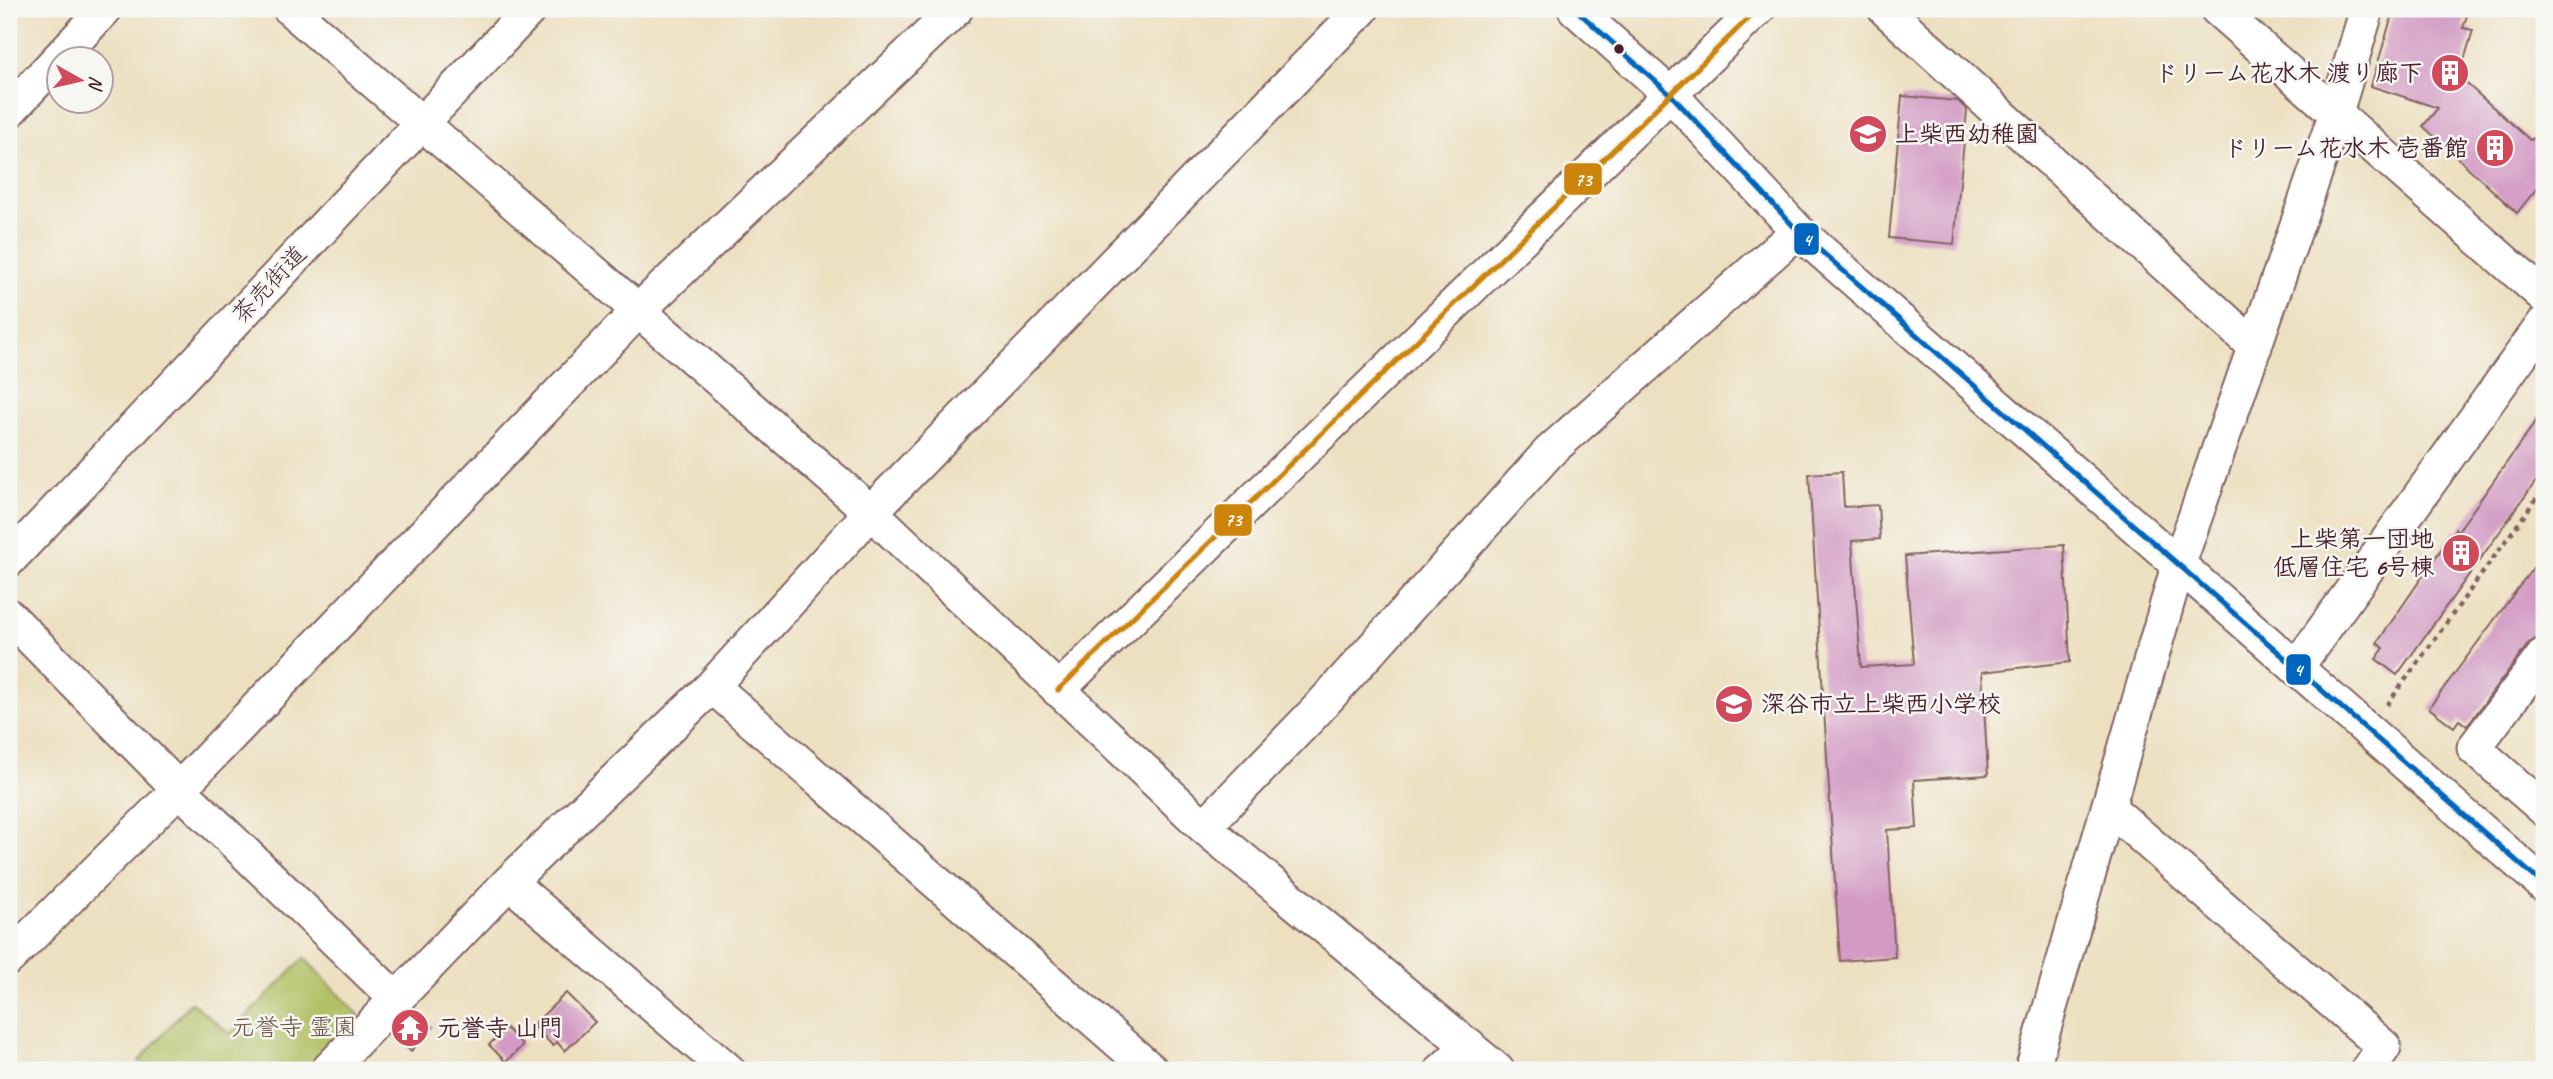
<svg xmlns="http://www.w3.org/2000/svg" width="2553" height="1079" font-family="Caveat,'Klee One',sans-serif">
<rect width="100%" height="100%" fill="#f6f6f2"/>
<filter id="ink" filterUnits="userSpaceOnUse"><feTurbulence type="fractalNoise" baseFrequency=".0143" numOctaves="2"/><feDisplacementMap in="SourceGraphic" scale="14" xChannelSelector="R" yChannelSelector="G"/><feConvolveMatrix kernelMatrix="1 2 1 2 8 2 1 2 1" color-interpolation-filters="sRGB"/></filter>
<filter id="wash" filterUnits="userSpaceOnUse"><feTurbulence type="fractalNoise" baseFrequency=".00686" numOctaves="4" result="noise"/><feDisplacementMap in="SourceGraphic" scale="28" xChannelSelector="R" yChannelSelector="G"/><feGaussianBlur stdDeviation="1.57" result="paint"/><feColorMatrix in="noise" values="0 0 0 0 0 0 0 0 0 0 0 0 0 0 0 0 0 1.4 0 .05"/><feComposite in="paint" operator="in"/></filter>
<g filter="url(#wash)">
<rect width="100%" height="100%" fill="#ede0c1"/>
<!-- green -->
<path fill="#b0c063" stroke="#7d7047" stroke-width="2" d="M304 958 360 1016 307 1070H149L139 1061 191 1002 230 1034Z"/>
<g id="blocks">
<!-- building -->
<path fill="#d39bc4" d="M2394 9H2469L2463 28 2473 30 2459 77 2530 140 2544 134V179L2517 213 2423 126 2438 108 2371 86Z
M1902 96 1958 101 1967 110 1954 244 1889 238Z
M2544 410V470L2397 675 2376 659 2384 648 2377 643 2455 529 2458 531Z
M1842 472 1844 507 1878 505 1880 539 1852 541 1861 667 1914 664 1905 556 2064 545 2070 662 1982 672 1988 775 1914 780 1917 828 1887 830 1895 957 1840 961 1809 474Z
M2544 553V634L2529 643 2467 726 2459 720 2454 727 2429 708Z
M566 993 595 1022 565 1051 557 1042 553 1046 533 1025Z
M414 1009 433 1027 411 1051 391 1032Z
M506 1028 523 1045 506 1062 489 1045Z"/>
</g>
</g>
<g filter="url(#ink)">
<use href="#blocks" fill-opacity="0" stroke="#836360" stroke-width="2"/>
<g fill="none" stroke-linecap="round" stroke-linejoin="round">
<defs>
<path id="minor" d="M290 9 871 512 1204 827 1497 1070
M1575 9 1672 96 1798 231 2544 885
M1885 9 2255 347
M2217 9 2544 296
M9 111 105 9
M9 560 530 9
M9 616 179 789 397 1000
M2544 655 2474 748 2544 809
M2296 668 2544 323
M712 686 1151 1070
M1058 690 1758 9
M2109 808 2384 1047 2368 1070
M1204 827 1316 711 1549 452 1798 231
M509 882 728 1070
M9 958 179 789 639 310 956 9
M328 1070 509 882 712 686 871 512 1362 9
M1442 1070 1469 1045
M2032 1070 2178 566 2335 116 2367 9"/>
</defs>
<!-- minor casing -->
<use href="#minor" stroke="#836360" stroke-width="37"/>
<!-- path -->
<path stroke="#836360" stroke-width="4.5" stroke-dasharray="5 5" stroke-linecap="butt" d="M2387 705 2544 488"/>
<!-- minor -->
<use href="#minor" stroke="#fff" stroke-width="33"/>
<defs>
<path id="bus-1" d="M1575 9 1672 96 1798 231 2544 885"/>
<path id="bus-2" d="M1058 690 1758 9"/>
</defs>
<!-- bus-1 casing -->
<use href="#bus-1" stroke="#f6f6f2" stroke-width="10"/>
<!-- bus-2 casing -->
<use href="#bus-2" stroke="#f6f6f2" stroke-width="10"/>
<!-- bus-1 -->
<use href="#bus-1" stroke="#0065bd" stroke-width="5"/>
<!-- bus-2 -->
<use href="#bus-2" stroke="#cc840b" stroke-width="5"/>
</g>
</g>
<!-- icons -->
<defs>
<symbol id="building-disc" viewBox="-11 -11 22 22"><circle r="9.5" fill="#d1495b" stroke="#f6f6f2"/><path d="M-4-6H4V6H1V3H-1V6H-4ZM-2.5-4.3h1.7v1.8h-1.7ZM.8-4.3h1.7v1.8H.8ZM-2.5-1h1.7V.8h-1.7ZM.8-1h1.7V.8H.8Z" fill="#fff"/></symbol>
<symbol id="school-disc" viewBox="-11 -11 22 22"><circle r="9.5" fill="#d1495b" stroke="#f6f6f2"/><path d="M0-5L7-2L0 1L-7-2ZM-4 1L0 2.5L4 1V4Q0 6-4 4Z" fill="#fff"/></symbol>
<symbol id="temple-disc" viewBox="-11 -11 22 22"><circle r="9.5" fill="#d1495b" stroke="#f6f6f2"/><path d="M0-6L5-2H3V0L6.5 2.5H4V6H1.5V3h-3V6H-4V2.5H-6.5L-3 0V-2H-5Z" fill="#fff"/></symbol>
</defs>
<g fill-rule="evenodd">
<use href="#building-disc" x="2428" y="51" width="44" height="44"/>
<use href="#school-disc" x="1846" y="112" width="44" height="44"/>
<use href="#building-disc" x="2473" y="126" width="44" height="44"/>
<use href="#building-disc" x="2439" y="531" width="44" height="44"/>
<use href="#school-disc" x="1712" y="682" width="44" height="44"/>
<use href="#temple-disc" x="388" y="1006" width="44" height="44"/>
</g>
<!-- markers -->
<circle fill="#4a1f2b" stroke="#f6f6f2" stroke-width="2.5" cx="1619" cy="49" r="6"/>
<g text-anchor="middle" stroke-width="5" stroke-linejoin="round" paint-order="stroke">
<!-- poi labels -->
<g font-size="24" font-weight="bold" fill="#4a1f2b" stroke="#f6f6f2" text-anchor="end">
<text x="2423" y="81">ドリーム花水木 渡り廊下</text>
<text x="1895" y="142" text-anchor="start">上柴西幼稚園</text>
<text x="2468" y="156">ドリーム花水木 壱番館</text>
<text x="2434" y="547">上柴第一団地<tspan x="2434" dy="28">低層住宅 6号棟</tspan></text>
<text x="1761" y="712" text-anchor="start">深谷市立上柴西小学校</text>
<text x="437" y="1036" text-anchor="start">元誉寺 山門</text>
</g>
<!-- street labels -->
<g font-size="24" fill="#4a1f2b" stroke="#f6f6f2">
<text transform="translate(269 284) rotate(-47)" y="8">茶売街道</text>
</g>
<!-- park labels -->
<g font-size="24" fill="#694f3c" stroke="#f6f6f2">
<text x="294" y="1035">元誉寺 霊園</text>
</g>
</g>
<g stroke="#f6f6f2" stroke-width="2.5">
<rect x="1563" y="162" width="40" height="34" rx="7" fill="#cc840b"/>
<rect x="1793" y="222" width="27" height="34" rx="7" fill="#0065bd"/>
<rect x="1213" y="503" width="40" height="34" rx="7" fill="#cc840b"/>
<rect x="2285" y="653" width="27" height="33" rx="7" fill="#0065bd"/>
</g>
<g font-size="19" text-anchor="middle" font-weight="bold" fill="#fff">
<text x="1583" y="186">73</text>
<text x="1807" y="246">4</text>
<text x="1233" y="526">73</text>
<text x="2298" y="676">4</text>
</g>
<!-- margin -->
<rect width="2553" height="1079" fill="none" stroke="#f6f6f2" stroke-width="35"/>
<!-- north arrow -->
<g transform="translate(80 80) rotate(98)"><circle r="33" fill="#f6f6f2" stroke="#b1a0a2" stroke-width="2"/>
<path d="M0-5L12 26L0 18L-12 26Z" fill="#d1495b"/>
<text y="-10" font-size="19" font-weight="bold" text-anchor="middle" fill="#4a1f2b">N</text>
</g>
</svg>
